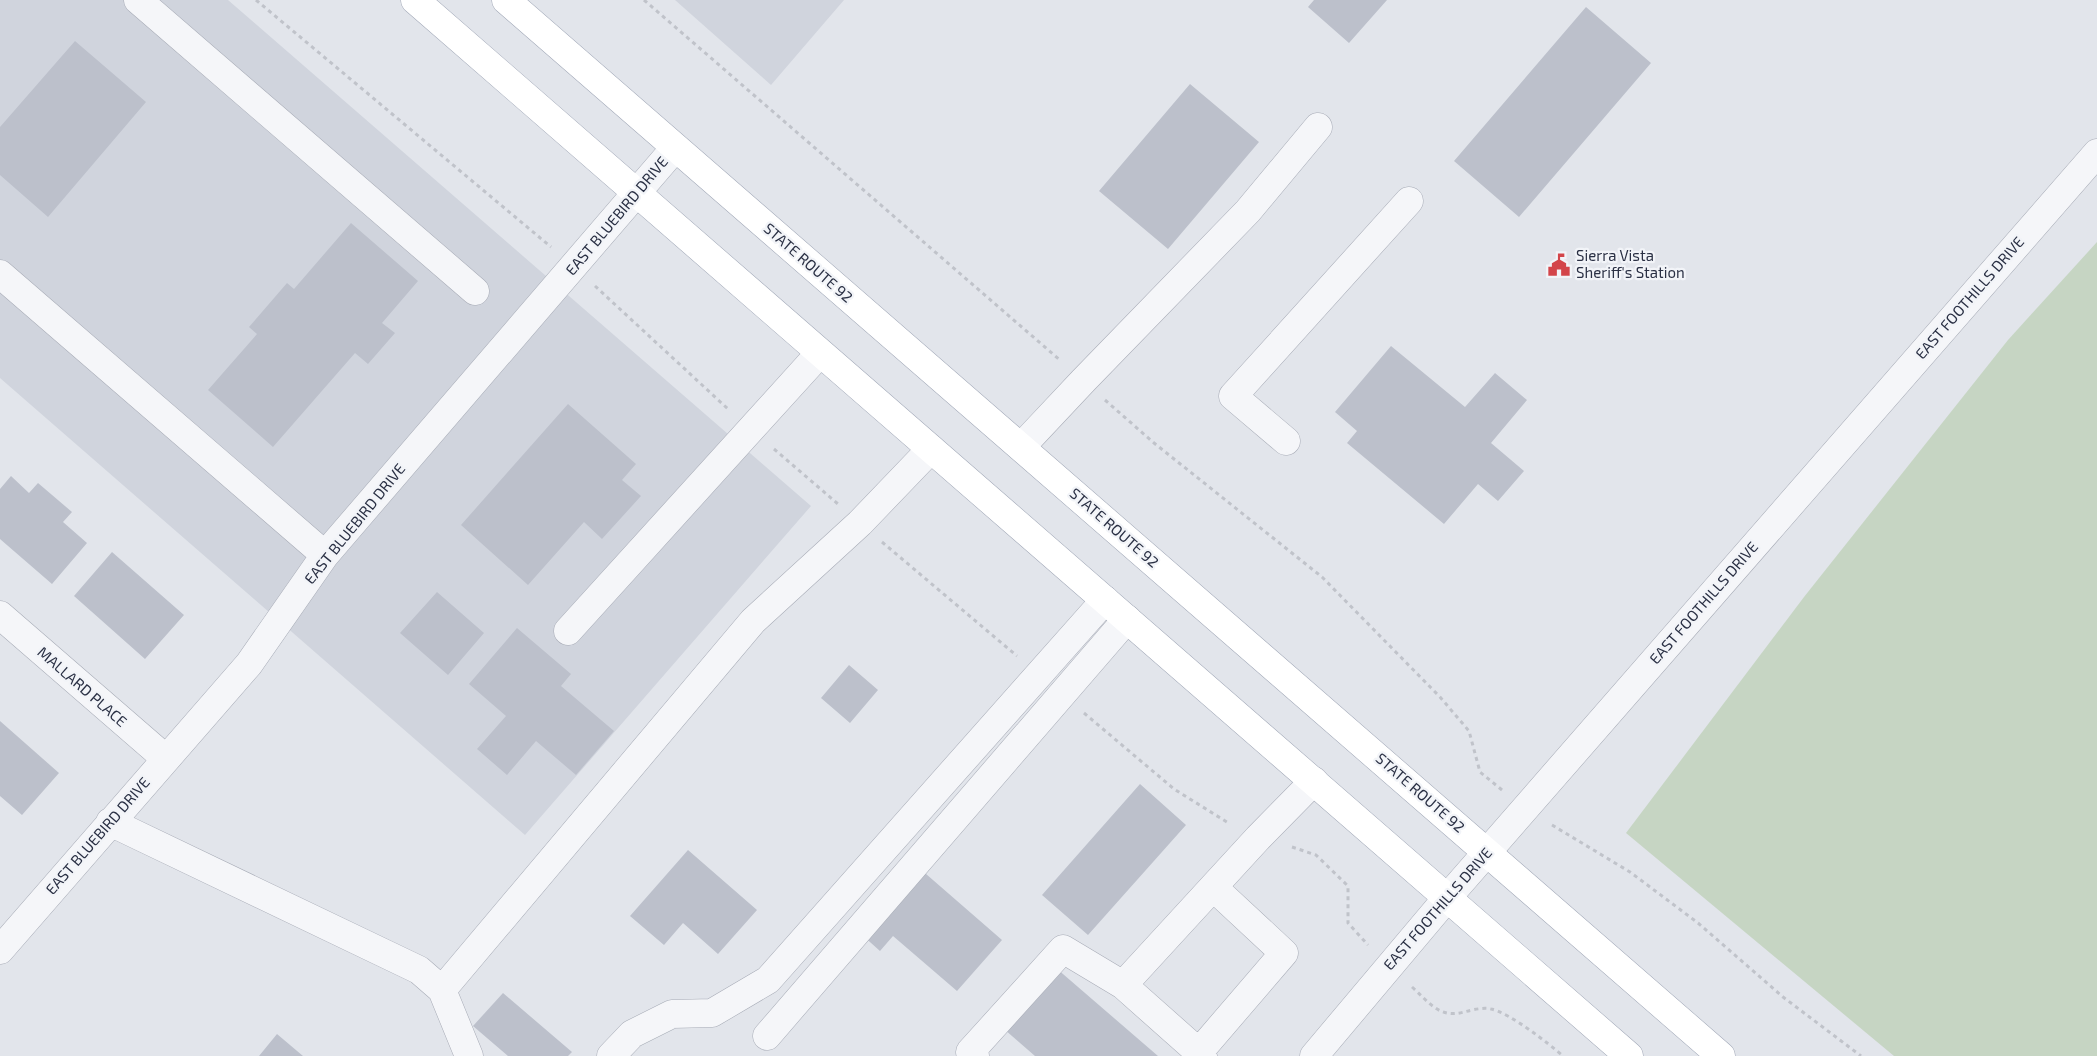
<svg xmlns="http://www.w3.org/2000/svg" width="2097" height="1056" font-family="'Exo 2',sans-serif">
<rect width="100%" height="100%" fill="#e2e5eb"/>
<!-- built -->
<path fill="#d0d4dd" d="M0 0H228L811 506 525 835 0 378Z
M675 0H844L771 85Z"/>
<!-- green -->
<path fill="#c6d5c3" d="M2097 242V1056H1894L1626 833 1804 597 2008 340Z"/>
<!-- building -->
<path fill="#bcc0cb" d="M1314 0H1387L1349 43 1308 7Z
M1586 7 1651 63 1519 217 1454 161Z
M75 41 146 102 48 217 0 175V127Z
M1190 84 1259 142 1168 249 1099 191Z
M351 223 418 281 382 323 395 333 368 364 355 353 273 447 208 390 257 334 249 327 287 283 294 289Z
M1391 346 1465 407 1495 373 1527 400 1491 443 1524 471 1498 501 1478 484 1444 524 1347 443 1357 431 1335 412Z
M568 404 636 464 622 480 641 496 602 539 584 522 528 585 461 525Z
M11 476 29 493 38 483 72 512 63 522 87 543 52 584 0 539V489Z
M112 552 184 615 145 659 74 596Z
M437 592 484 633 448 675 400 633Z
M517 628 571 674 561 686 614 731 576 775 536 741 507 775 477 749 506 716 469 684Z
M849 665 878 690 850 723 821 698Z
M0 721 59 773 22 815 0 796Z
M1140 784 1186 825 1088 935 1042 895Z
M688 850 757 910 718 954 683 923 664 945 630 916Z
M918 867 1002 940 957 991 893 936 880 951 861 934Z
M1056 968 1158 1056H1035L1004 1029Z
M503 993 572 1052 568 1056H508L473 1026Z
M277 1034 303 1056H259Z"/>
<g fill="none" stroke-linecap="round" stroke-linejoin="round">
<defs>
<path id="minor" d="M138 0 475 291
M0 274 325 555
M1286 441 1233 396 1409 201
M1021 447 1083 381 1248 211 1318 127
M0 615 165 758
M568 631 820 353
M110 822 419 970 442 990 469 1056
M0 950 249 664 325 555 675 148
M442 990 753 621 860 523 931 449
M767 1036 1127 619
M1199 1052 1284 953 1213 887
M611 1056 632 1034 672 1014 712 1013 768 980 1105 600
M975 1056 970 1052 1063 949 1123 985
M1203 1056 1123 985 1258 838 1314 781
M1314 1056 1447 898 2097 153"/>
<path id="major" d="M415 0 1629 1056
M506 0 1721 1056"/>
</defs>
<!-- minor casing -->
<use href="#minor" stroke="#a7abb6" stroke-width="29"/>
<!-- major casing -->
<use href="#major" stroke="#a1a8b7" stroke-width="29"/>
<!-- path -->
<path stroke="#c0c3ca" stroke-width="3" stroke-dasharray="4 4" stroke-linecap="butt" d="M256 0 551 247
M644 0 1061 361
M595 286 728 409
M1105 400 1154 443 1322 577 1440 697 1469 731 1480 772 1502 790
M774 449 838 504
M882 542 1017 656
M1084 713 1174 789 1230 824
M1552 825 1630 872 1698 923 1783 997 1861 1056
M1292 847 1316 855 1348 886V923L1368 945
M1412 987C1429 1002 1439 1019 1464 1012 1472 1010 1483 1007 1491 1009 1510 1013 1548 1043 1563 1056"/>
<!-- minor -->
<use href="#minor" stroke="#f5f6f9" stroke-width="28"/>
<!-- major -->
<use href="#major" stroke="#fff" stroke-width="28"/>
</g>
<!-- icons -->
<defs>
<symbol id="civic-bare" viewBox="-9 -9 18 18"><path d="M-.6-6.5H3V-4.5H.6V-3L4-1V1h2V6H-6V1h2V-1L-.6-3ZM-1.2 2.5V6h2.4V2.5Z" fill="#d3454a" stroke="#f2f4f8" stroke-width="2.5" paint-order="stroke"/></symbol>
</defs>
<g fill-rule="evenodd">
<use href="#civic-bare" x="1543" y="249" width="32" height="32"/>
</g>
<g text-anchor="middle" stroke-width="4.5" stroke-linejoin="round" paint-order="stroke">
<!-- street labels -->
<g font-size="15" fill="#2a3044" stroke="#f2f4f8">
<text transform="translate(617 216) rotate(-50)" y="5">EAST BLUEBIRD DRIVE</text>
<text transform="translate(808 263) rotate(41)" y="5">STATE ROUTE 92</text>
<text transform="translate(1970 298) rotate(-49)" y="5">EAST FOOTHILLS DRIVE</text>
<text transform="translate(355 524) rotate(-51)" y="5">EAST BLUEBIRD DRIVE</text>
<text transform="translate(1114 528) rotate(41)" y="5">STATE ROUTE 92</text>
<text transform="translate(1704 603) rotate(-49)" y="5">EAST FOOTHILLS DRIVE</text>
<text transform="translate(82 687) rotate(41)" y="5">MALLARD PLACE</text>
<text transform="translate(1420 793) rotate(41)" y="5">STATE ROUTE 92</text>
<text transform="translate(98 836) rotate(-49)" y="5">EAST BLUEBIRD DRIVE</text>
<text transform="translate(1438 909) rotate(-49)" y="5">EAST FOOTHILLS DRIVE</text>
</g>
<!-- poi labels -->
<g font-size="15" fill="#2a3044" stroke="#f2f4f8" text-anchor="start">
<text x="1576" y="261">Sierra Vista<tspan x="1576" dy="17">Sheriff's Station</tspan></text>
</g>
</g>
</svg>
